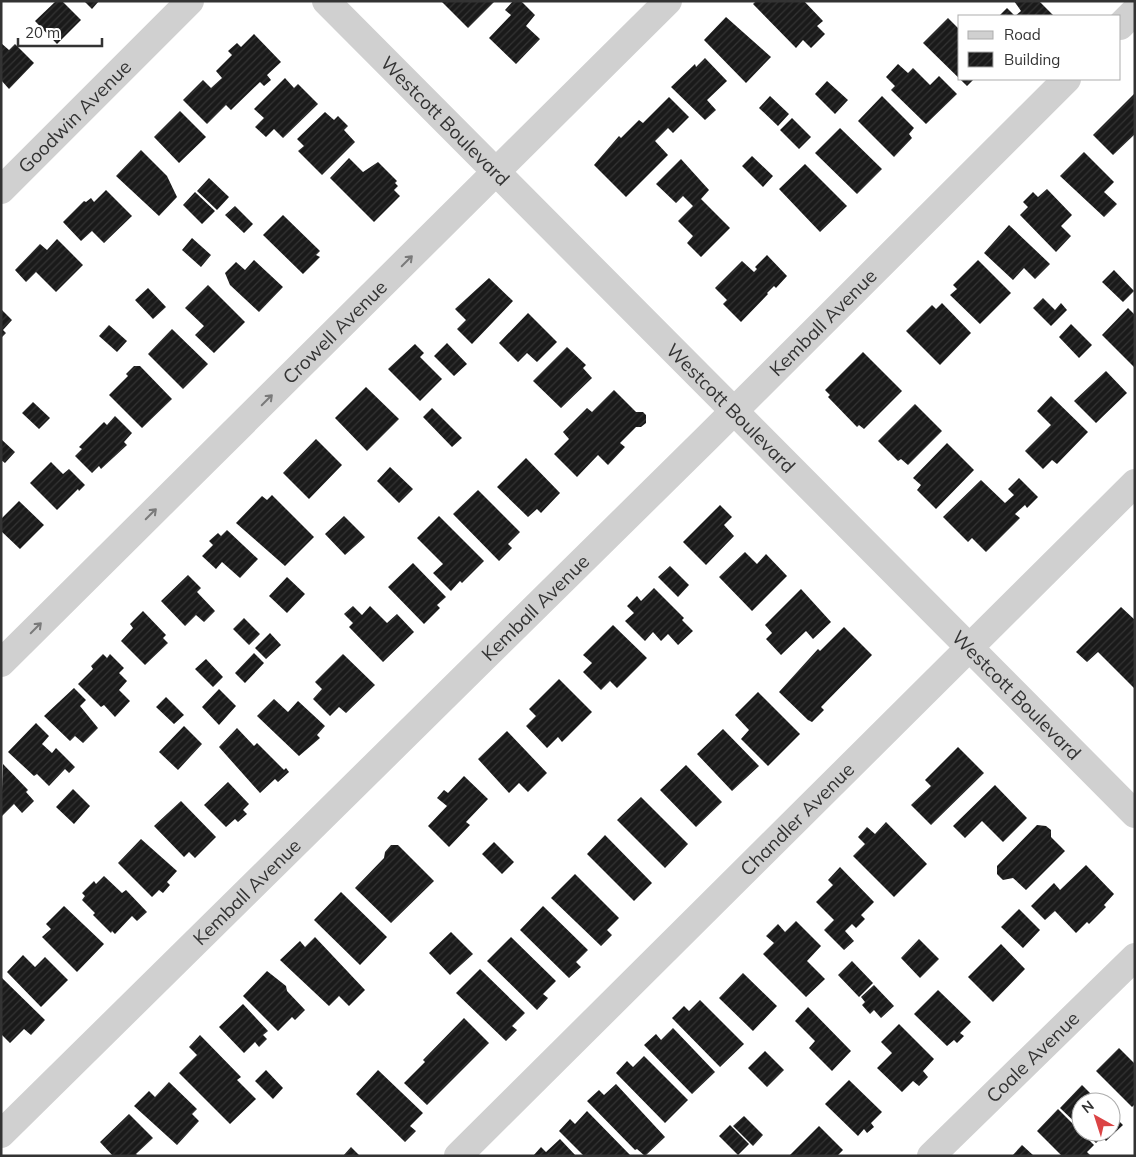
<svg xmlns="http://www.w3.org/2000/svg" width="1136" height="1157" font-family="Mulish,sans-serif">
<defs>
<pattern id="building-hatch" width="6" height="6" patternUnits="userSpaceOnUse" patternTransform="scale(1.25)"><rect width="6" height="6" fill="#1a1a1a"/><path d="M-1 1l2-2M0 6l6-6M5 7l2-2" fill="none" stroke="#333"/></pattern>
</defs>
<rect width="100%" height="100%" fill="#fff"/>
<!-- building -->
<path fill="url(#building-hatch)" d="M56 1H62L81 20 57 44 35 21Z
M84 1H99L92 9Z
M441 1H495L468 28Z
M513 1H521L535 15 526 26 540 39 516 64 489 38 511 15 505 10Z
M756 1H804L823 21 817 26 825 34 811 48 803 40 796 48 753 4Z
M1014 1H1039L1054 16H999L1007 8 1015 16 1021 11Z
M726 17 771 57 746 83 704 40Z
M948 18 960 30V79H974L967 86 923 43Z
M254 34 281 62 267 75 271 80 264 86 260 82 231 110 226 105 207 124 183 100 203 80 211 88 222 78 216 71 232 55 228 51 237 43 241 47Z
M1 43 9 50 15 44 34 63 9 89 1 80Z
M705 58 727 81 707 100 716 110 705 120 671 87 695 64 696 67Z
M898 64 908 73 913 68 930 85 939 76 957 94 926 124 891 90 895 86 886 77Z
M285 78 294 88 298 84 318 104 283 138 274 129 266 137 255 127 264 118 254 109Z
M827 81 848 100 835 114 815 94Z
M1135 93V134L1113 155 1093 135Z
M770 96 789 114 778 126 759 108Z
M882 96 914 128 909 134 912 138 894 157 858 121Z
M669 97 689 117 673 133 668 128 655 141 668 155 626 197 594 165 619 136 621 138 639 120 643 123Z
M180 111 206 137 179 163 154 137Z
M325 112 334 120 338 116 348 126 344 130 355 142 322 175 298 151 304 146 297 139Z
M792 118 811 137 799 149 780 130Z
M840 128 882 169 857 194 815 153Z
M141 150 167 176 177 197 159 216 116 176Z
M1084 152 1114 182 1104 192 1117 204 1104 217 1060 176Z
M752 156 773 176 763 187 742 166Z
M349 158 363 172 378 162 397 181 395 183 398 186 394 190 400 196 374 222 330 178Z
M681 159 709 190 701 199 730 228 701 257 687 243 693 236 678 221 693 206 683 196 676 203 656 184Z
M805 164 847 206 820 232 779 189Z
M209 178 229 197 217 210 197 191Z
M1047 189 1072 215 1061 226 1071 236 1056 252 1020 215 1028 207 1023 202 1033 192 1038 197Z
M106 190 132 216 104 243 92 231 81 241 63 222 84 201 86 202 91 198 94 202Z
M195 192 215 211 202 224 183 205Z
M235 206 253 224 244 233 225 215Z
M283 215 320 251 316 255 320 257 303 274 263 235Z
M1009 225 1050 264 1035 279 1024 268 1013 280 984 253Z
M192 238 211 255 201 267 182 250Z
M57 239 83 265 56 292 36 272 26 282 15 270 40 244 47 250Z
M767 255 787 276 776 288 774 286 767 293 768 294 741 322 723 304 727 300 715 288 742 261 754 272 757 269 755 267Z
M254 260 283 287 259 312 230 285 225 273 236 262 245 270Z
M978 260 1011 293 980 324 950 295 957 289 953 285Z
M1114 270 1134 291 1123 302 1102 282Z
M489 278 513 301 472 344 457 329 466 320 455 309Z
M208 285 245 322 214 353 195 335 204 326 185 308Z
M148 288 166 307 153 319 135 300Z
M1043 298 1055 310 1061 303 1067 310 1051 326 1033 308Z
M942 303 971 333 940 365 906 331 932 305 936 309Z
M1128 308 1135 315V368L1102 335Z
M1 309 12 320 3 330 6 333 1 338Z
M528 313 557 342 537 362 527 353 518 362 499 343Z
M1071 324 1092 345 1079 358 1059 337Z
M109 325 127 341 117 352 99 336Z
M172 329 208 364 183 389 148 354Z
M447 343 467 364 454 376 434 356Z
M415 344 424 353 420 357 442 379 420 401 388 369Z
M567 347 586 365 583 368 592 378 561 408 533 381Z
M863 352 902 391 864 429 859 425 857 427 828 397 830 395 825 390Z
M134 366H140L172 399 142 428 109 395 128 376 126 374Z
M1106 371 1127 393 1096 423 1074 401Z
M366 387 399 419 367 451 335 418Z
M614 390 636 412H643L646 415V423L641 427H636L620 443 625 447 608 465 598 455 577 477 554 454 569 439 563 432 587 408 592 412Z
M1051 396 1088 432 1057 464 1052 460 1043 469 1025 451 1051 425 1037 411Z
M33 402 50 418 39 429 22 413Z
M915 404 942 431 908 465 901 459 898 461 878 441Z
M432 408 462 438 452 447 423 417Z
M115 416 132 433 124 442 127 445 101 469 99 466 92 473 75 456 82 449 79 447 104 422 107 425Z
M1 439 15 452 5 463 1 460Z
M316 439 342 465 309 499 283 473Z
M947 443 974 470 936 509 917 490 921 485 913 478Z
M526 458 560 493 541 513 537 509 528 517 497 487Z
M51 462 63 474 69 469 85 485 79 491 78 489 57 510 30 483Z
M390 467 413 489 399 503 377 481Z
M1019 478 1038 497 1027 508 1025 505 1015 514 1020 518 986 552 972 538 968 542 943 517 981 480 1005 503 1014 495 1008 489Z
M478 490 520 532 508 544 512 548 499 561 453 514Z
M272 495 314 537 285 566 236 523 262 496 267 500Z
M19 501 44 525 20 549 1 531V519Z
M720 505 732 517 724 525 734 536 706 565 683 542Z
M344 516 365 537 345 555 325 534Z
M439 516 484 561 462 583 460 581 451 591 433 573 443 564 417 538Z
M227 530 258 559 240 578 222 562 216 569 202 556 213 545 209 541 218 533 221 536Z
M745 552 757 564 766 554 787 576 752 611 719 577Z
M413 563 446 597 437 605 440 608 424 624 388 587Z
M670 566 689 585 678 597 658 577Z
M188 575 201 588 197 592 215 611 204 622 196 615 185 626 161 601Z
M287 577 305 594 287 613 269 596Z
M654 588 684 618 682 620 693 631 678 645 668 634 661 641 653 632 645 641 625 621 634 613 627 606 637 596 641 601Z
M801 589 831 622 813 639 806 631 781 655 766 639 772 633 765 625Z
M353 606 362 615 370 606 387 623 397 614 414 632 383 662 349 627 353 623 344 614Z
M1121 607 1135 620V689L1098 652 1087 662 1076 652Z
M143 611 166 635 163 638 168 643 145 665 121 641 133 628 130 624Z
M244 618 260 634 249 645 233 629Z
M613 625 647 658 617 688 610 681 601 690 583 672 592 663 583 655Z
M844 627 872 655 821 707 824 710 812 722 808 720 779 692 818 649 820 651Z
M270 633 281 645 266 659 255 648Z
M254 653 264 663 245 683 235 673Z
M103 654 107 658 110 654 124 668 119 673 127 681 119 690 130 701 115 717 104 705 101 707 78 684 93 669 91 666Z
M343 654 375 685 346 713 339 707 330 716 313 699 322 689 315 682Z
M206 659 223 677 213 687 195 669Z
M559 679 592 712 562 742 558 737 547 748 526 726 536 716 529 709Z
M74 688 86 700 80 706 98 728 83 743 75 736 70 741 44 716Z
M219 689 236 706 219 725 202 707Z
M758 692 800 734 768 766 741 739 749 730 735 715Z
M166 697 184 715 174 724 156 707Z
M274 699 288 712 298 701 325 726 317 735 320 738 299 756 257 716Z
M36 723 49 736 42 744 52 753 56 748 75 767 69 773 65 769 49 786 37 774 34 776 8 752Z
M184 726 202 744 178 770 159 752Z
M237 728 254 746 257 743 284 770 286 768 289 772 278 782 275 779 260 793 219 747Z
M723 729 759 766 732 791 697 754Z
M507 731 547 773 528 792 519 783 509 793 478 759Z
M958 747 984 773 931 825 911 805 931 786 925 780Z
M3 764 28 790 26 792 34 801 22 813 14 804 1 817Z
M686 765 722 802 696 827 660 790Z
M464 776 488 799 466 822 470 825 449 847 428 826 447 806 437 798 444 790 448 793Z
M228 782 249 804 243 810 247 814 238 822 235 819 226 827 204 805Z
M995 785 1027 818 1003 842 982 821 965 838 953 826Z
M73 789 90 806 74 824 56 807Z
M641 797 688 844 665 868 617 820Z
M181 801 216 837 195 858 189 852 184 857 154 826Z
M886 822 927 864 894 897 853 856 865 844 858 837 867 827 875 834Z
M1037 825 1046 826 1051 830V837L1065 851 1026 890 1013 878 1003 880 997 874V866Z
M605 835 652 883 634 901 587 854Z
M141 839 177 871 167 882 170 885 163 893 159 890 152 897 118 863Z
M494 842 514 862 502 874 482 854Z
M391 845H398L434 881 391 923 355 888 384 858 385 852Z
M1086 865 1114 894 1104 905 1106 907 1089 924 1087 922 1076 933 1055 911 1045 920 1031 906 1054 883 1060 890Z
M840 867 874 902 861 915 865 919 856 928 852 924 845 931 854 941 844 950 824 930 834 920 816 902 833 885 828 880Z
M575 874 619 918 607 930 612 935 601 946 551 898Z
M104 876 122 893 126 890 147 912 137 921 132 916 115 934 112 931 111 933 93 915 95 913 82 900 85 896 82 893 94 881 96 884Z
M341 892 387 937 360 965 314 920Z
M64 906 104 944 77 972 42 937 51 929 46 924Z
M543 906 588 950 576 962 581 967 569 978 520 930Z
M1019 909 1040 930 1023 948 1001 927Z
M796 921 821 946 807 961 825 979 806 997 763 954 774 943 766 936 778 924 785 932Z
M451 932 473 954 450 975 429 953Z
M315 937 365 990 349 1006 339 996 329 1006 280 960 300 941 305 947Z
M511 937 556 981 543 994 548 998 537 1010 487 961Z
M919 939 939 959 920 978 901 958Z
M1001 944 1025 969 993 1002 968 977Z
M23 955 35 967 45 957 68 980 41 1007 7 972Z
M852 961 873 983 859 997 838 975Z
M480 969 525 1013 512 1026 517 1030 506 1041 456 993Z
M267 971 286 986 287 991 305 1010 295 1020 292 1017 278 1031 243 996Z
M743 973 777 1006 753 1031 719 998Z
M1 977 45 1020 31 1035 24 1029 10 1043 1 1034Z
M874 985 894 1006 881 1018 874 1010 870 1014 862 1005 865 1002 861 997Z
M938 990 971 1022 960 1033 964 1036 957 1043 954 1040 947 1046 914 1014Z
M700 1000 744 1044 720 1067 672 1018 684 1006 689 1011Z
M243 1004 268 1031 263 1035 267 1039 259 1047 255 1042 244 1053 219 1027Z
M808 1007 851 1051 832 1071 809 1048 815 1041 795 1021Z
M464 1018 489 1043 427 1105 404 1083 425 1062 423 1060Z
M899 1024 934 1059 923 1071 928 1077 919 1086 913 1081 902 1092 877 1068 892 1053 881 1042Z
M673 1028 715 1072 692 1094 644 1045 656 1034 661 1040Z
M200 1035 241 1077 237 1080 256 1099 230 1124 179 1073 197 1055 189 1047Z
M1119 1048 1135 1064V1104L1132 1107 1096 1071Z
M765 1051 784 1070 767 1087 748 1068Z
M644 1056 688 1100 665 1123 616 1073 627 1061 633 1067Z
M266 1070 283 1088 273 1099 255 1081Z
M378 1070 423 1113 410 1126 416 1131 405 1142 356 1094Z
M849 1080 882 1112 871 1123 874 1127 867 1133 864 1129 858 1136 825 1104Z
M169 1082 197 1109 192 1114 199 1121 177 1145 134 1106 149 1091 155 1097Z
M616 1084 665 1137 645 1156 637 1149 635 1150 587 1101 599 1090 604 1095Z
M1082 1085 1099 1102H1081V1128L1060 1108Z
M1058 1109 1094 1145 1087 1152 1091 1156H1062L1037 1131Z
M587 1111 631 1156H584L559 1131 570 1119 575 1124Z
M1111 1113 1123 1125 1106 1141 1102 1137 1096 1143 1085 1132H1111Z
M129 1114 153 1138 136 1154 138 1156H113L100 1142Z
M744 1116 763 1135 753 1146 733 1126Z
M730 1125 749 1144 738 1155 719 1136Z
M819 1126 843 1150 837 1156H789Z
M560 1139 576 1156H533L541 1147 546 1152Z
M1022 1145 1034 1156H1012Z
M351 1147 360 1156H343Z"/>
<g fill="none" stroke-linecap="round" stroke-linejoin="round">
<!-- minor -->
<g stroke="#d0d0d0" stroke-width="28">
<path id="s1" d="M326 1 1135 814"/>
<path d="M1120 26 1135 11"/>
<path id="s2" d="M1 190 190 1"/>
<path id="s3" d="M1 663 668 1"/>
<path id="s4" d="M1 1134 708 437 1067 79"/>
<path id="s5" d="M458 1156 1135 483"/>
<path id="s6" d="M931 1156 1135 957"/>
</g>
</g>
<!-- one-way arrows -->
<defs><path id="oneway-shaft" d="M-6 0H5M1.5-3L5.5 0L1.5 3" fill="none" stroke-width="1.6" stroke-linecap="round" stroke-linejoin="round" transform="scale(1.25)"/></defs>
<g stroke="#7a7a7a">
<use href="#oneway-shaft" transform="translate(407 261) rotate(-45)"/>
<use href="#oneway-shaft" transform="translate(267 400) rotate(-45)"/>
<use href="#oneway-shaft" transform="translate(151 514) rotate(-45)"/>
<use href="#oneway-shaft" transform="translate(36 628) rotate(-45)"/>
</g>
<g text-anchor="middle" stroke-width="5" stroke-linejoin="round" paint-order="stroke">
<!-- street labels -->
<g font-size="19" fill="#333" stroke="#fff">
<text dy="7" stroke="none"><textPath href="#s2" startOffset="104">Goodwin Avenue</textPath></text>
<text dy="7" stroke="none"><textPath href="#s1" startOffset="169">Westcott Boulevard</textPath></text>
<text dy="7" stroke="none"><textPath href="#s4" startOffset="1155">Kemball Avenue</textPath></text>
<text dy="7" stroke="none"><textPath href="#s3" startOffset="470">Crowell Avenue</textPath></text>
<text dy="7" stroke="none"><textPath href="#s1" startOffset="574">Westcott Boulevard</textPath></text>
<text dy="7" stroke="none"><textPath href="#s4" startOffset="750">Kemball Avenue</textPath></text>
<text dy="7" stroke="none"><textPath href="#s1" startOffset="979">Westcott Boulevard</textPath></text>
<text dy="7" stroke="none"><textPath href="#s5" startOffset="478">Chandler Avenue</textPath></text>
<text dy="7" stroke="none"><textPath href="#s4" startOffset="345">Kemball Avenue</textPath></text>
<text dy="7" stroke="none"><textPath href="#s6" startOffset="142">Coale Avenue</textPath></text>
</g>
</g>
<!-- border -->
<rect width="1136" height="1157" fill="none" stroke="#333333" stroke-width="5"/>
<!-- legend -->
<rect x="958" y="15" width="162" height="65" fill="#ffffff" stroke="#adadad"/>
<rect x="968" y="31" width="25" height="8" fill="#d0d0d0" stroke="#adadad"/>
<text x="1004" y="40" font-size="15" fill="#333333">Road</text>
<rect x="968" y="52" width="25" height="15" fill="url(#building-hatch)" stroke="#adadad"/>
<text x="1004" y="65" font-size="15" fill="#333333">Building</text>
<!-- north arrow -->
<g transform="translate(1096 1117) rotate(321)"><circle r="24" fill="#ffffff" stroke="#adadad"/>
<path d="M0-4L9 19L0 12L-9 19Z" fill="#db4445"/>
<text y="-8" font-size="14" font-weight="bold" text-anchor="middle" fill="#333333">N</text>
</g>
<!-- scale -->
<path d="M18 38v8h84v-8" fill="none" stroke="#333333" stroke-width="2.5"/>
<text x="25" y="38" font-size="15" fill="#333333" stroke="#ffffff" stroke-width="4" paint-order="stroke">20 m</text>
</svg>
